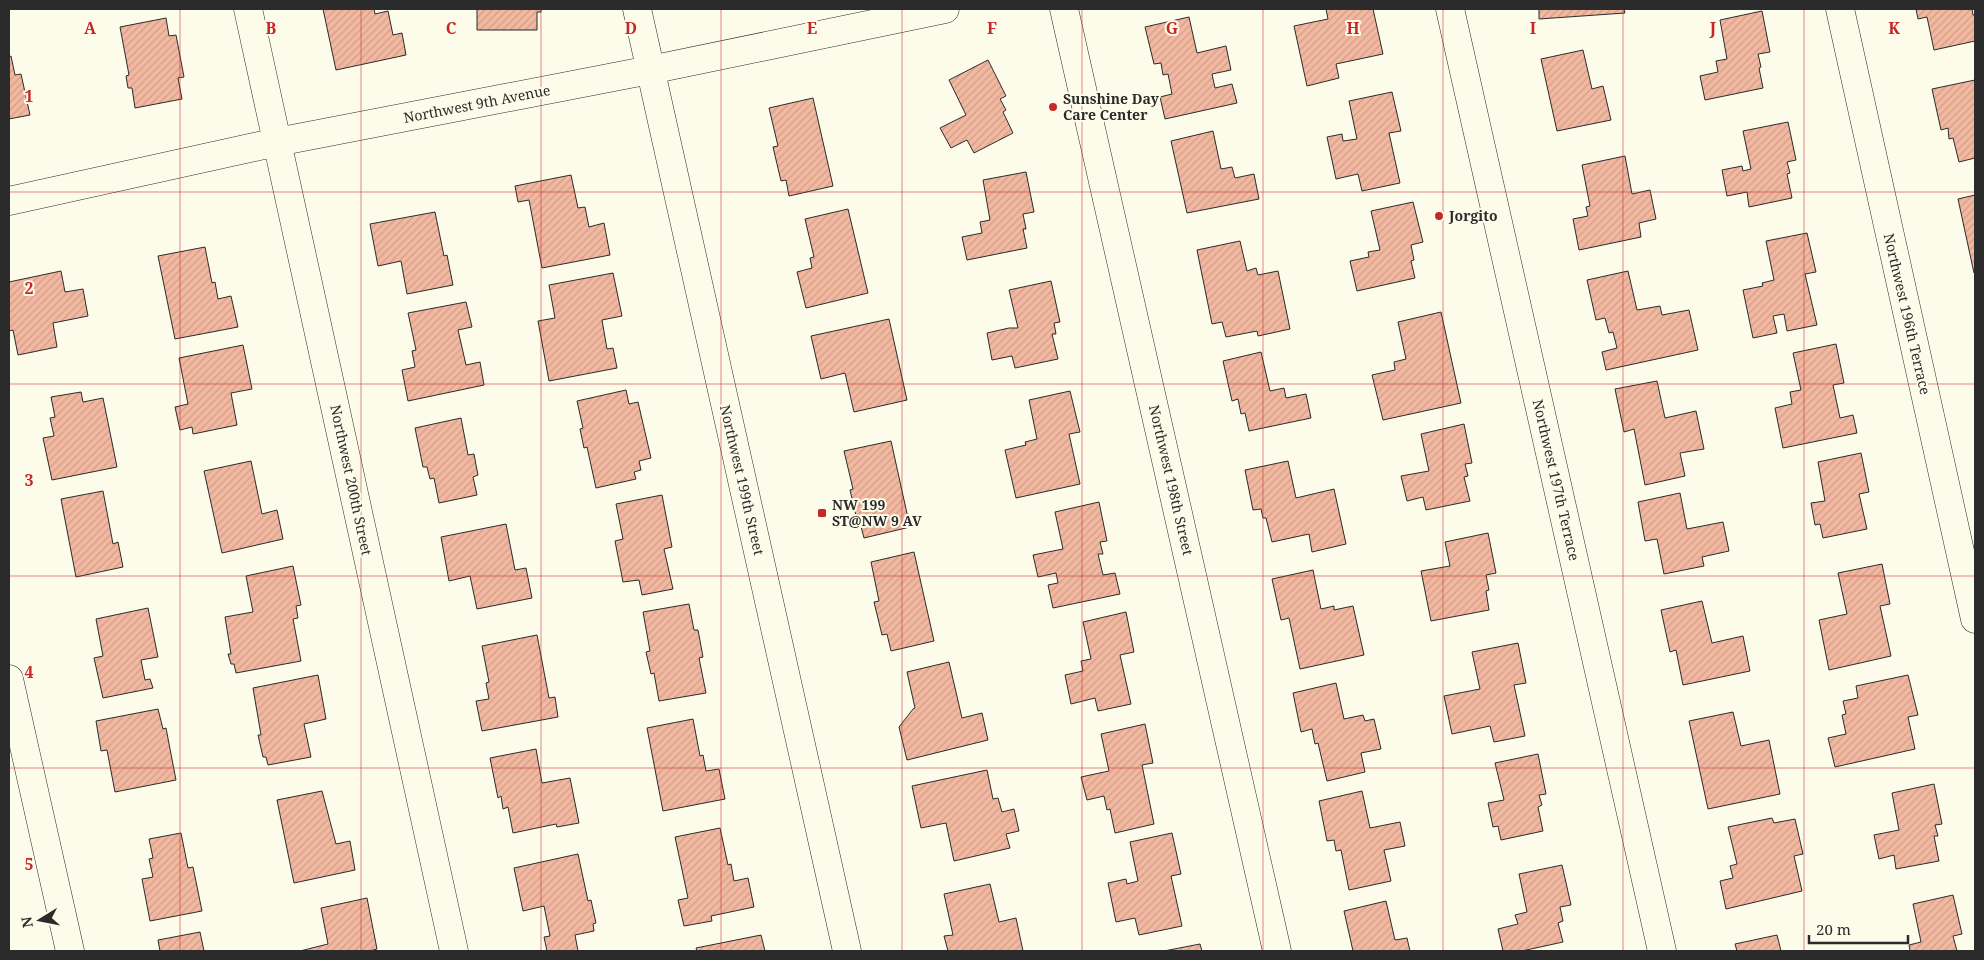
<svg xmlns="http://www.w3.org/2000/svg" width="1984" height="960" font-family="'Noto Serif',serif">
<defs>
<pattern id="building-hatch" width="6" height="6" patternUnits="userSpaceOnUse" patternTransform="scale(1.25)"><rect width="6" height="6" fill="#f2b8a0"/><path d="M-1 1l2-2M0 6l6-6M5 7l2-2" fill="none" stroke="#d09e8a"/></pattern>
</defs>
<rect width="100%" height="100%" fill="#fdfbea"/>
<!-- building -->
<path fill="url(#building-hatch)" stroke="#2b2b2b" d="M323 9H374L375 14 388 11 393 35 402 33 406 55 336 70Z
M477 9H541V12H537V30H477Z
M1326 9H1373L1383 54 1336 64 1339 78 1307 86 1294 26 1328 19Z
M1539 9H1624L1625 13 1539 19Z
M1916 9H1972L1973 15H1975V41L1934 50 1927 17 1918 19Z
M1762 11 1770 52 1758 54 1761 67 1759 68 1763 88 1705 100 1700 76 1718 72 1716 61 1727 59 1720 20Z
M1189 17 1197 53 1226 46 1231 70 1212 74 1215 88 1232 84 1237 103 1165 119 1160 97 1172 94 1168 74 1163 75 1161 63 1154 64 1145 27Z
M166 18 169 36 176 35 184 77 178 78 182 99 135 108 132 88H128L126 76 129 75 120 27Z
M1583 50 1592 89 1603 86 1611 120 1557 131 1541 59Z
M11 56 15 75 21 74 30 115 9 119V57Z
M988 60 1006 96 1000 99 1006 110 1003 112 1013 133 974 153 967 140 951 148 940 128 966 115 949 80Z
M1975 80V158L1959 162 1953 138 1949 139 1948 128 1941 130 1932 89Z
M1392 92 1401 131 1389 133 1400 183 1362 191 1358 174 1336 179 1327 137 1342 134 1343 141 1357 139 1349 101Z
M813 98 833 186 789 196 786 180 781 181 773 147 778 146 769 108Z
M1788 122 1796 160 1787 162 1790 173 1787 174 1792 198 1749 207 1747 192 1727 196 1722 170 1742 166 1743 171 1751 169 1743 131Z
M1213 131 1221 169 1232 167 1235 178 1254 174 1259 199 1187 213 1171 141Z
M1625 156 1632 194 1650 190 1656 219 1639 223 1641 237 1579 250 1573 219 1588 216 1586 207 1590 206 1582 165Z
M1026 172 1034 212 1023 214 1026 229H1023L1027 248 967 260 962 237 982 233 980 222 990 220 983 180Z
M571 175 578 208 585 207 589 227 604 223 610 255 542 268 529 200 518 202 515 186Z
M1975 195V273H1974L1958 199Z
M1413 202 1423 242 1411 245 1414 260 1411 261 1415 278 1357 291 1350 261 1369 257 1368 252 1380 250 1371 211Z
M848 209 868 293 806 308 797 272 812 268 810 258 814 257 805 219Z
M435 212 444 256 447 255 453 285 407 294 401 261 378 266 370 224Z
M1807 233 1816 272 1805 274 1817 325 1787 331 1784 314 1773 316 1777 333 1753 338 1743 290 1763 286 1762 283 1774 280 1766 241Z
M1240 241 1247 271 1256 268 1258 275 1278 271 1290 329 1258 336 1257 331 1226 337 1222 322 1212 324 1197 250Z
M205 247 212 283 215 282 218 299 231 296 238 327 175 339 158 256Z
M61 271 65 292 83 289 88 316 53 323 57 347 18 355 13 330 9 331V282Z
M1628 271 1637 310 1660 306 1662 315 1689 310 1698 350 1606 370 1602 352 1617 348 1613 332 1609 333 1605 318 1596 320 1587 280Z
M613 273 622 316 602 320 607 349 613 348 617 368 549 381 538 321 555 318 549 285Z
M1051 281 1060 322 1054 323 1056 334H1052L1058 359 1015 368 1012 356 992 360 987 333 1009 328H1018L1009 290Z
M466 302 472 327 458 330 466 365 480 362 484 385 408 401 402 370 415 367 412 351 416 350 408 313Z
M1441 312 1461 403 1383 420 1372 375 1395 370 1394 362 1406 359 1398 322Z
M889 319 907 400 854 412 845 373 821 379 811 336Z
M1836 344 1844 383 1833 385 1840 418 1853 415 1857 433 1783 448 1775 408 1792 404 1790 392 1801 390 1793 353Z
M243 345 252 389 231 393 237 425 193 434 192 427 180 430 175 407 188 404 179 358Z
M1261 352 1270 391 1284 388 1286 398 1306 394 1311 418 1249 431 1245 413 1241 414 1238 399 1232 401 1223 361Z
M1657 381 1665 418 1696 411 1704 449 1680 453 1685 476 1645 485 1634 429 1624 432 1615 389Z
M626 390 629 404 638 402 651 458 639 461 641 470 634 472 636 479 596 488 587 447 584 448 580 429 583 428 577 401Z
M1070 391 1080 432 1069 434 1080 484 1016 498 1005 450 1026 445 1025 442 1037 439 1029 400Z
M81 392 83 402 103 398 117 467 52 480 43 438 54 436 50 418 55 417 51 397Z
M461 418 468 455 474 454 476 465 478 475 473 477 477 495 439 503 434 478 430 479 427 467H423L415 428Z
M1464 424 1472 463 1465 464 1468 476 1464 477 1470 501 1426 510 1423 497 1407 501 1401 476 1429 471 1421 434Z
M891 441 910 527 864 538 859 519 857 520 850 490 853 489 844 451Z
M1861 453 1869 492 1859 494 1867 529 1823 538 1820 524 1815 525 1811 503 1825 501 1818 462Z
M251 461 262 514 277 510 283 539 222 553 204 471Z
M1288 461 1296 498 1334 489 1346 544 1312 552 1309 534 1272 542 1266 518H1263L1261 509 1253 510 1245 470Z
M103 491 113 544 118 542 123 567 76 577 61 499Z
M1680 493 1687 529 1723 522 1729 551 1702 557 1704 566 1664 574 1657 539 1645 541 1638 502Z
M662 495 672 547 664 549 673 589 642 595 639 580 623 582 615 541 623 539 616 504Z
M1099 502 1107 541 1100 542 1103 554H1098L1103 575 1115 573 1120 594 1053 608 1048 585 1058 583 1056 573 1038 577 1033 555 1063 549 1055 512Z
M506 524 515 570 526 568 532 598 477 609 470 576 449 581 441 537Z
M1488 533 1496 573 1486 575 1489 590 1486 591 1489 610 1431 621 1421 571 1450 566 1445 542Z
M914 552 934 641 891 651 887 634 882 635 874 602 879 601 871 562Z
M1882 564 1890 604 1880 606 1891 656 1829 670 1819 620 1847 614 1838 573Z
M293 566 301 605 296 606 298 618 293 619 301 661 236 673 234 664H231L228 654H231L225 617 253 612 246 576Z
M1313 570 1321 609 1334 606V610L1353 606 1364 655 1300 669 1289 618 1281 620 1272 579Z
M1702 601 1712 643 1743 636 1750 671 1683 685 1676 650 1670 652 1661 610Z
M689 604 694 630H698L703 657 699 658 706 693 659 701 654 673 651 674 646 652 650 651 643 612Z
M148 608 158 657 141 660 145 680 150 679 153 688 103 698 94 658 103 656 96 619Z
M1126 612 1134 652 1120 655 1131 704 1098 711 1095 698 1071 704 1065 675 1083 671 1081 661 1091 659 1083 622Z
M537 635 549 698 555 697 558 717 482 731 476 701 489 699 486 683 489 682 482 646Z
M1518 643 1526 683 1514 685 1525 736 1494 742 1490 726 1452 734 1444 696 1480 689 1472 652Z
M949 662 962 718 982 713 988 740 907 760 899 727 913 709 915 708 907 672Z
M318 675 326 719 304 724 311 757 268 765 266 757H263L258 735H261L253 688Z
M1908 675 1918 715 1908 717 1915 749 1835 767 1828 738 1846 734 1842 715 1846 714 1843 701 1858 698 1856 686Z
M1336 683 1344 719 1363 715 1365 721 1374 719 1381 749 1361 753 1365 772 1327 781 1318 743 1315 744 1312 729 1301 732 1293 693Z
M158 709 163 729 166 728 176 780 115 792 107 750 101 751 96 721Z
M1733 712 1741 746 1769 740 1780 794 1708 809 1689 721Z
M693 719 700 756 703 755 706 771 719 769 725 799 663 811 647 728Z
M1145 724 1153 763 1142 765 1154 824 1115 833 1110 809 1107 810 1104 796 1087 800 1081 777 1109 771 1101 734Z
M536 749 542 783 570 778 579 823 557 827 556 824 513 833 508 807 503 809 501 796 498 798 490 758Z
M1538 754 1546 794 1539 795 1542 805 1538 807 1543 831 1501 840 1498 826 1493 827 1488 803 1504 800 1495 763Z
M987 770 993 799 998 798 1002 812 1014 809 1019 831 1006 834 1010 848 954 861 946 823 921 828 912 786Z
M1934 784 1942 824 1935 825 1938 836H1934L1939 861 1896 869 1894 855 1879 859 1874 835 1899 830 1892 793Z
M322 791 336 844 350 841 355 870 294 883 277 800Z
M1362 791 1370 828 1400 822 1405 846 1384 850 1391 881 1349 890 1341 850 1336 851 1334 840 1327 841 1319 801Z
M1772 818 1774 823 1795 819 1803 854 1794 856 1802 891 1726 909 1720 881 1733 878 1730 866 1737 864 1728 827Z
M720 828 728 865 731 864 734 881 748 878 754 907 711 916 712 921 684 926 678 900 688 898 675 837Z
M181 833 188 868 193 867 202 911 150 921 142 879 153 877 149 859 153 858 149 839Z
M1172 833 1181 874 1171 876 1182 926 1139 935 1135 918 1116 922 1108 883 1126 879 1127 884 1138 881 1130 842Z
M578 854 588 901 591 900 596 923 593 924 594 931 575 935 578 951H547L544 937 550 936 544 906 523 911 514 868Z
M1562 865 1571 905 1560 907 1563 921 1558 923 1563 942 1522 951H1503L1498 929 1518 924 1515 915 1527 912 1519 874Z
M990 884 999 922 1016 918 1023 951H948L944 936 953 935 944 894Z
M1953 895 1962 934 1953 936 1957 951H1910L1909 945 1921 942 1913 904Z
M367 898 377 949 370 951H300L328 944 321 908Z
M1386 901 1395 940 1407 938 1410 951H1353L1344 911Z
M200 932 204 951H160L158 940Z
M761 935 765 951H697L696 948Z
M1777 935 1781 951H1737L1735 944Z
M1200 944 1202 951H1164Z"/>
<g fill="none" stroke-linecap="round" stroke-linejoin="round">
<defs>
<path id="minor" d="M248 9 454 951
M1064 9 1277 951
M1450 9 1662 951
M1840 9 1975 619
M9 201 277 142 650 70 945 9
M9 679 70 951"/>
<path id="major" d="M637 9 847 951"/>
</defs>
<!-- minor casing -->
<use href="#minor" stroke="#2b2b2b" stroke-width="29"/>
<!-- major casing -->
<use href="#major" stroke="#2b2b2b" stroke-width="29"/>
<!-- minor -->
<use href="#minor" stroke="#fdfbea" stroke-width="28"/>
<!-- major -->
<use href="#major" stroke="#fdfbea" stroke-width="28"/>
</g>
<!-- grid -->
<path fill="none" stroke="#c62828" stroke-width="1" stroke-opacity="0.55" d="M180 9V951M361 9V951M541 9V951M721 9V951M902 9V951M1082 9V951M1263 9V951M1443 9V951M1623 9V951M1804 9V951M9 192H1975M9 384H1975M9 576H1975M9 768H1975"/>
<!-- markers -->
<g fill="#c62828" stroke="#fdfbea" stroke-width="2">
<circle cx="1053" cy="107" r="5"/>
<circle cx="1439" cy="216" r="5"/>
<rect x="817" y="508" width="10" height="10" rx="2.5"/>
</g>
<g text-anchor="middle" stroke-width="4" stroke-linejoin="round" paint-order="stroke">
<!-- poi labels -->
<g font-size="14" font-weight="bold" fill="#2b2b2b" stroke="#fdfbea" text-anchor="start">
<text x="1063" y="104">Sunshine Day<tspan x="1063" dy="16">Care Center</tspan></text>
<text x="1449" y="221">Jorgito</text>
<text x="832" y="510">NW 199<tspan x="832" dy="16">ST@NW 9 AV</tspan></text>
</g>
<!-- street labels -->
<g font-size="14" fill="#2b2b2b" stroke="#fdfbea">
<text transform="translate(477 104) rotate(-11)" y="5">Northwest 9th Avenue</text>
<text transform="translate(1907 314) rotate(77)" y="5">Northwest 196th Terrace</text>
<text transform="translate(351 480) rotate(78)" y="5">Northwest 200th Street</text>
<text transform="translate(742 480) rotate(77)" y="5">Northwest 199th Street</text>
<text transform="translate(1171 480) rotate(77)" y="5">Northwest 198th Street</text>
<text transform="translate(1556 480) rotate(77)" y="5">Northwest 197th Terrace</text>
</g>
</g>
<g font-size="16" text-anchor="middle" font-weight="bold" fill="#c62828" stroke="#fdfbea" stroke-width="4" stroke-linejoin="round" paint-order="stroke">
<text x="90" y="34">A</text>
<text x="271" y="34">B</text>
<text x="451" y="34">C</text>
<text x="631" y="34">D</text>
<text x="812" y="34">E</text>
<text x="992" y="34">F</text>
<text x="1172" y="34">G</text>
<text x="1353" y="34">H</text>
<text x="1533" y="34">I</text>
<text x="1713" y="34">J</text>
<text x="1894" y="34">K</text>
<text x="29" y="102">1</text>
<text x="29" y="294">2</text>
<text x="29" y="486">3</text>
<text x="29" y="678">4</text>
<text x="29" y="870">5</text>
</g>
<!-- border -->
<rect width="1984" height="960" fill="none" stroke="#2b2b2b" stroke-width="20"/>
<!-- north arrow -->
<g transform="translate(40 920) rotate(260)" stroke="#fdfbea" stroke-width="4" paint-order="stroke">
<path d="M0-4L9 19L0 12L-9 19Z" fill="#2b2b2b"/>
<text y="-8" font-size="14" font-weight="bold" text-anchor="middle" fill="#2b2b2b">N</text>
</g>
<!-- scale -->
<path d="M1809 935v8h99v-8" fill="none" stroke="#2b2b2b" stroke-width="2.5"/>
<text x="1816" y="935" font-size="15" fill="#2b2b2b" stroke="#fdfbea" stroke-width="4" paint-order="stroke">20 m</text>
</svg>
